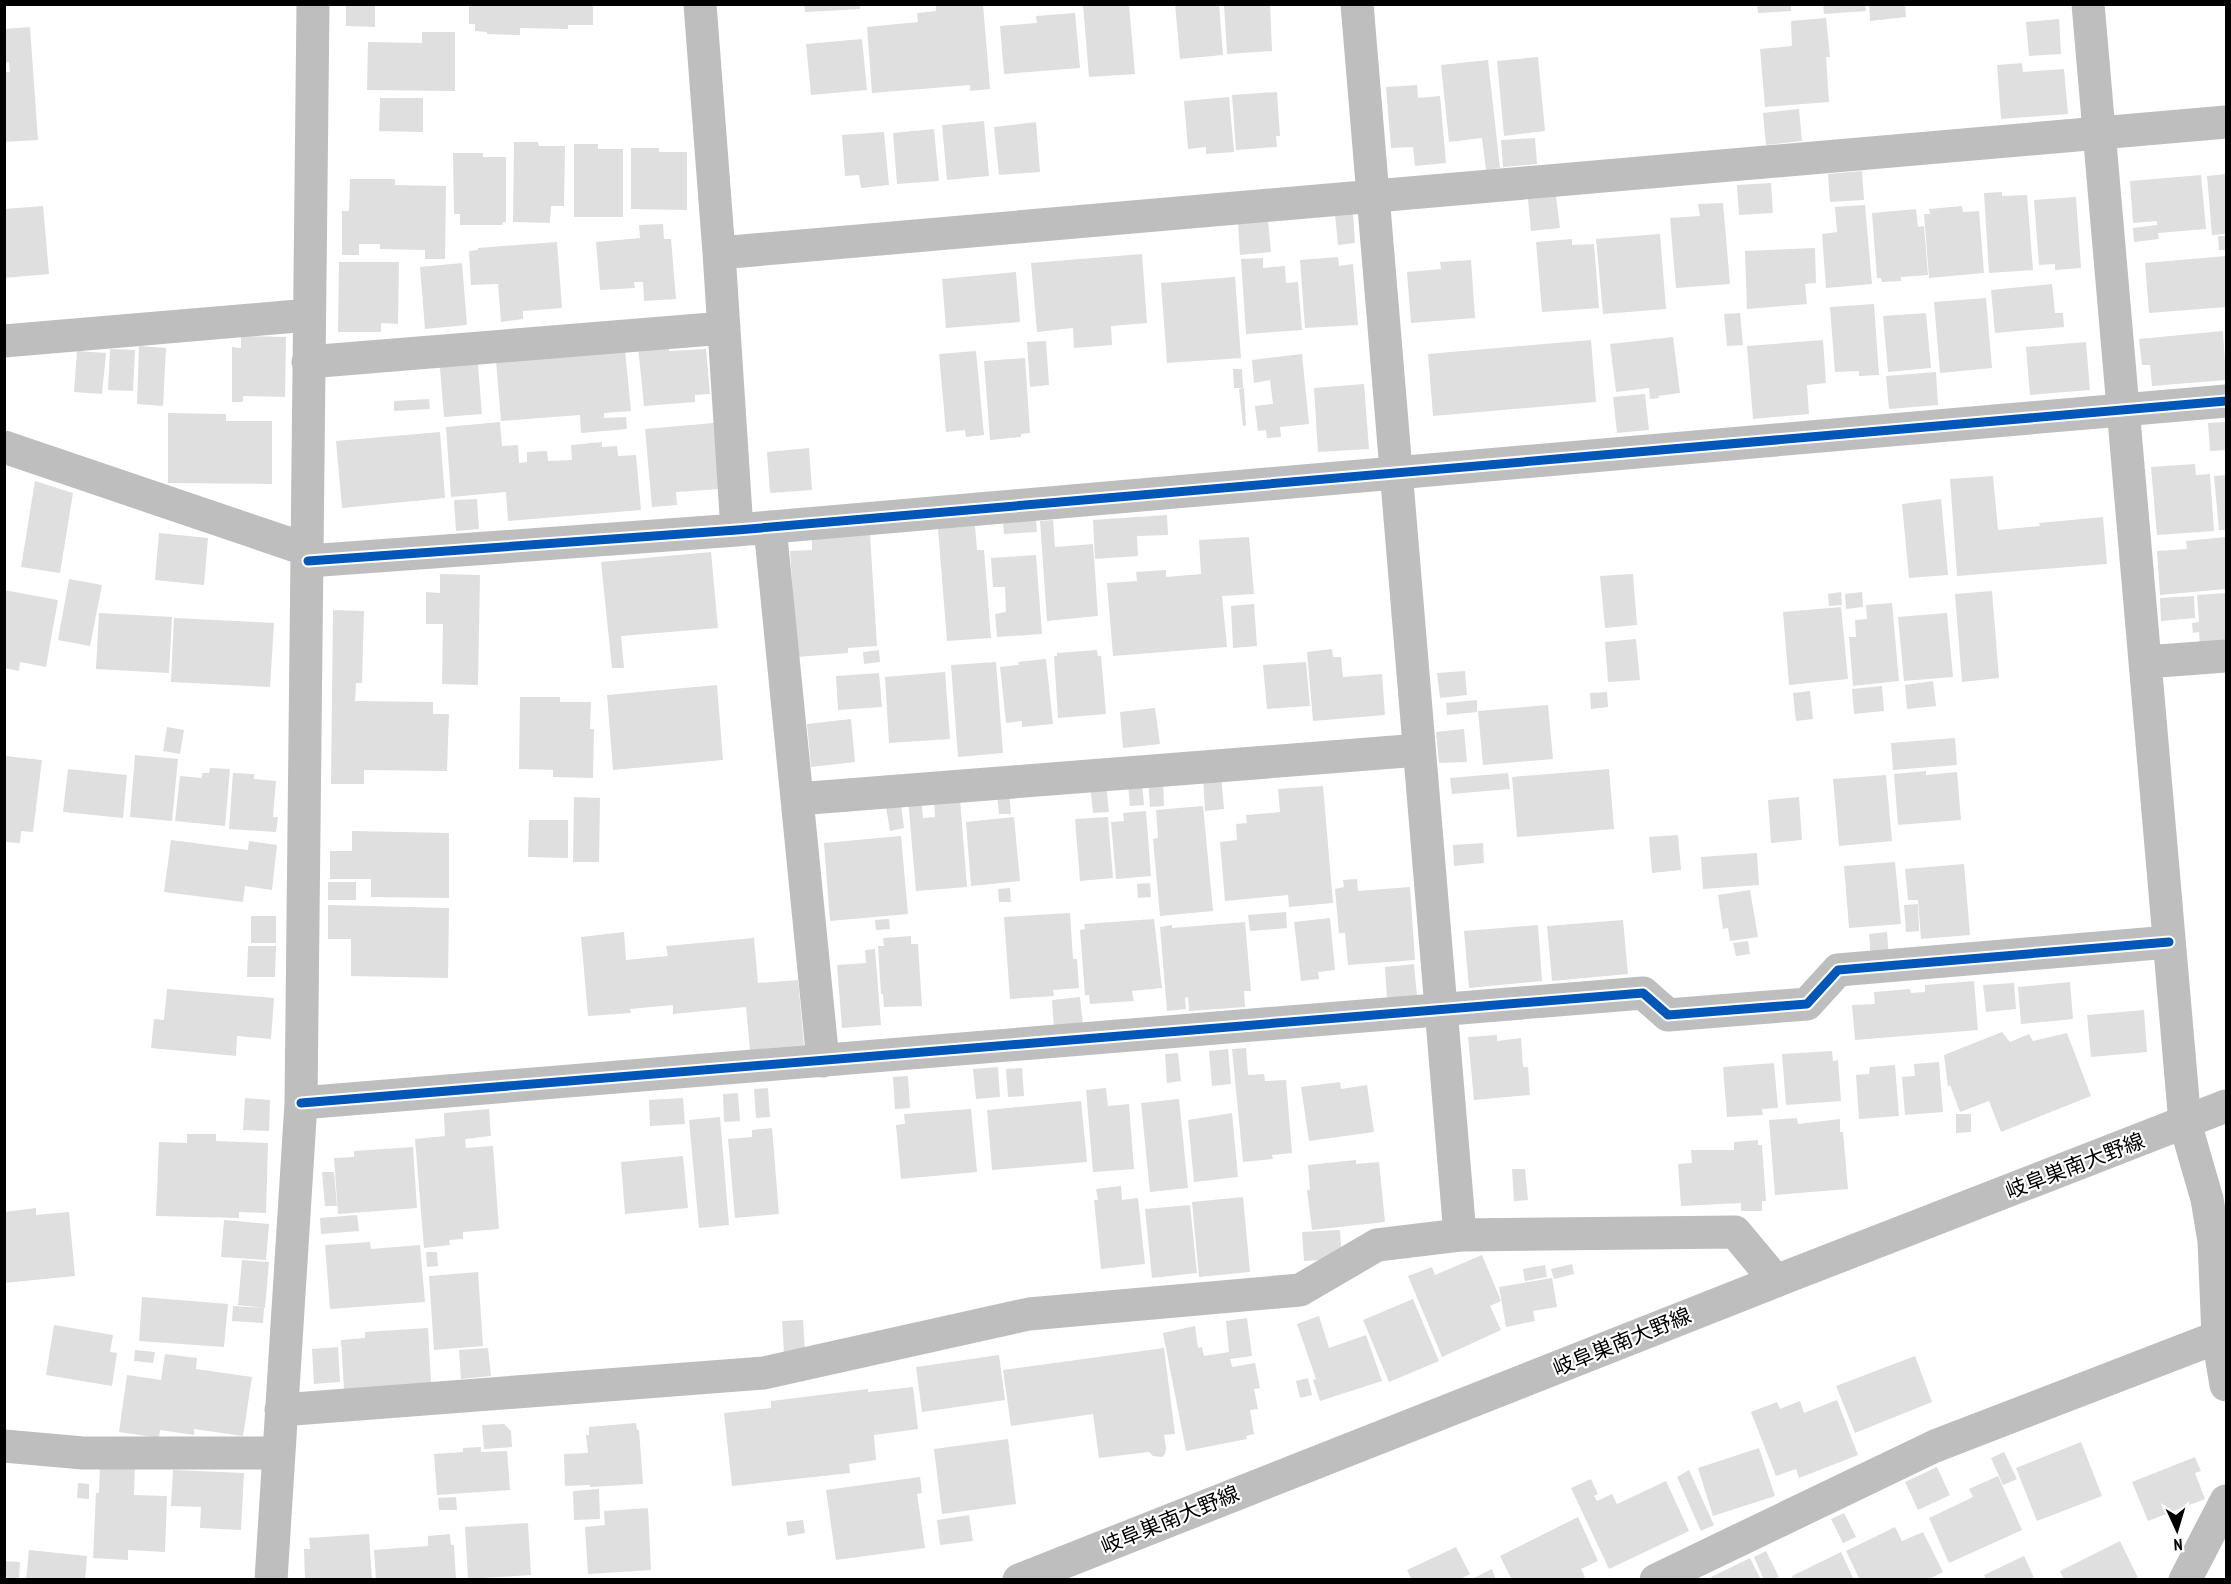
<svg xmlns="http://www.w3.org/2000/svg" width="2231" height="1584" font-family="'PT Sans Narrow','Noto Sans JP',sans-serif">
<rect width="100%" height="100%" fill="#fff"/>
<!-- building -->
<path fill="#dfdfdf" d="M346 4H375V27L346 26Z
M469 4H593V25H568V29L520 28V35L487 34V32L475 31V24H469Z
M804 4H860V9L805 12Z
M936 4H983L990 89 970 91V85L872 93 867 27 918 22 917 13 936 11Z
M1129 4 1135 74 1089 77 1083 5Z
M1175 4H1219L1223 55 1180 59Z
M1224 4H1270L1272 51 1227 54Z
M1757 4H1791V11L1758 13Z
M1823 4H1865L1866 11 1824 14Z
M1869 4H1905L1906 17 1870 21Z
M1075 13 1080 68 1004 74 1000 26 1037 23 1036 16Z
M1826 18 1830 57H1826L1829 102 1765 107 1760 49 1792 46 1791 21Z
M2059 19 2061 54 2029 56 2026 22Z
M30 27 38 140 4 142V72H10L9 62 4 63V29Z
M422 32H455V91L367 90 368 42 422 43Z
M862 39 867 90 811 95 806 44Z
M1538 57 1545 131 1504 136 1497 61Z
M1488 60 1500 168 1486 170 1482 138 1449 142 1441 65Z
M2022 63 2023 72 2064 69 2068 114 2001 119 1997 65Z
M1417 85 1418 98 1440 96 1446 163 1415 166 1413 147 1391 148 1386 87Z
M1277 92 1280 136H1276L1277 147 1236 150 1232 95Z
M1229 97 1234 152 1206 154V147L1188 149 1184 101Z
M380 98H423V132L379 131Z
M1799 109 1802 141 1766 145 1763 113Z
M984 121 989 176 947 180 942 125Z
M1036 122 1040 172 999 175 994 127Z
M934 129 939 181 897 184 893 133Z
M884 132 889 185 861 188 859 175 845 176 842 135Z
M1535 138 1537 164 1503 167 1501 140Z
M514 142H538L539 146H565L564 206H551L550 223 513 222Z
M574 144H598V149H623V217H574Z
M631 148H659V152H687V210L631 209Z
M453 153H483V157H506V222H503L502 225H460V214H454Z
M1862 171 1864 200 1830 202 1828 174Z
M2226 174V234L2212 235 2207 176Z
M2201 175 2206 229 2158 233 2159 239 2134 242 2133 228 2157 225V221L2133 223 2130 181Z
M350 179H395V185L446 186 445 259H425V250L380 249V244H359V255H342V211H349Z
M1771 183 1773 213 1739 215 1737 185Z
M2002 192V196L2027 195 2033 270 1989 273 1984 193Z
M1556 196 1560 228 1531 231 1528 199Z
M2076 197 2081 268 2055 270V264L2039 265 2034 200Z
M1723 203 1730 284 1676 288 1670 218 1700 216 1698 204Z
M1865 205 1872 284 1826 288 1822 234 1837 232 1835 207Z
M43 206 49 274 4 278V209Z
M1962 206 1963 212 1979 211 1984 273 1929 278 1924 214H1930L1929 209Z
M1916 209 1918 227 1924 226 1928 275 1901 277V281L1882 282 1881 278H1877L1872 213Z
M1353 212 1355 243 1338 245 1335 214Z
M1268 221 1271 252 1240 255 1238 223Z
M663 224 664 239H671L676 299 644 301 643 282H634L635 288 600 290 596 242 640 238 639 225Z
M1660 234 1666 309 1603 314 1596 239Z
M2218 236H2226V250H2219Z
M1572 239V245L1594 244 1599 308 1542 312 1536 242Z
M557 242 562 308 523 311V319L501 322 498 284 471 285 469 251 478 250V248Z
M1815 248 1816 283 1805 284 1807 304 1747 309 1745 251Z
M1142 254 1147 323 1111 326 1112 345 1074 348 1073 328 1037 332 1031 263Z
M2226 256V307L2149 313 2145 263Z
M1338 257 1339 266 1353 264 1358 325 1305 328 1300 260Z
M1263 258V268L1285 266 1286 283 1298 282 1302 330 1246 334 1241 259Z
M1471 260 1475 318 1411 323 1407 272 1441 269 1440 262Z
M339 262H399L398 324 381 323V332H338Z
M462 263 467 325 425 329 420 267Z
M1016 272 1020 322 946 328 942 279Z
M1235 277 1241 358 1167 363 1161 283Z
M2052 284 2055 313H2063L2064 327 1995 333 1991 290Z
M1986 298 1992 368 1940 373 1934 302Z
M1874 304 1879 375 1859 376V371L1835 372 1830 307Z
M1740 313 1743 345 1727 346 1724 314Z
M1926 313 1931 368 1888 372 1883 316Z
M2223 331 2226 380 2152 386 2150 365H2142L2139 339Z
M241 336 286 337 285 397 243 396V402H232V347L241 348Z
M1673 337 1680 393 1658 396 1659 398 1650 399 1649 388 1616 392 1610 344Z
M1591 340 1596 402 1433 416 1428 354Z
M1823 340 1826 383 1807 385 1809 414 1753 419 1747 346Z
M1046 341 1049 385 1030 387 1027 342Z
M2086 342 2090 390 2030 395 2026 347Z
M668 343 669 351 706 349 710 394 695 395V402L644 406 638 346Z
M139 346 166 348 163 406 137 404Z
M110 349 135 350 133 391 108 390Z
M625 350 631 411 604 413V418L626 417 627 429 581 433 580 415 501 421 496 361Z
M77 351 106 353 102 394 74 392Z
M976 351 984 435 966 437 965 430 946 432 939 354Z
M477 353 482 414 444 417 439 356Z
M1302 354 1309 424 1280 427 1281 437 1267 438 1266 430 1258 431 1255 406 1273 404 1270 380 1254 383 1252 360Z
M1025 358 1030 433 1021 434V437L990 440 984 361Z
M1233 369H1242L1243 388H1234Z
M1936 372 1938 405 1889 409 1886 376Z
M1364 384 1369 449 1318 452 1314 388Z
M1244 388 1246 425 1243 426 1239 389Z
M1645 394 1649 430 1617 433 1613 397Z
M429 399 430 409 394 411V401Z
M168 413 226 414V421H272V484L168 483Z
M500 422 502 446 518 445 519 463 527 462V452L547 451 548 461 572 460 571 445 602 442V447L617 446 618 456 636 455 641 510 508 521 506 492 451 497 446 427Z
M2226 422V450L2210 451 2208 423Z
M714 423 720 489 676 492 677 505 652 507 645 429Z
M440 432 445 498 342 508 336 441Z
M809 448 812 490 770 493 767 452Z
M2195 464 2196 475 2210 474 2214 531 2157 535 2151 467Z
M2226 475V530H2219L2214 476Z
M1993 476 1998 530 2040 526 2039 523 2103 517 2107 564 1957 576 1950 479Z
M35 481 73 493 60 573 21 567Z
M477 499 479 529 456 531 454 500Z
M1941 499 1948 575 1909 578 1902 504Z
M1167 515 1168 535 1137 536 1138 556 1095 559 1093 520Z
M1036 520 1037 532 1004 534 1003 523Z
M1053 520 1055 547 1093 544 1098 616 1047 621 1040 521Z
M975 526 977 550H984L991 638 947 641 938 529Z
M159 533 208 538 204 585 155 580Z
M870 534 877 646 848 648V653L797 657 790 551 812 550V538Z
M1249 537 1254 594 1222 596 1227 647 1113 656 1107 583 1137 581 1136 572 1166 570V577L1201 574 1199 540Z
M2226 537V589L2160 595 2157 551 2187 549 2186 541Z
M711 552 718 628 621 636 624 668H612L601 562Z
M1036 555 1042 634 997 637 995 614 1006 612 1005 587H993L991 558Z
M440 574 480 575 478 685 442 684 443 624H426V592L440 593Z
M1633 574 1637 625 1605 628 1600 576Z
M69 579 102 585 90 646 58 640Z
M4 590 58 600 46 667 20 662 19 671 4 668Z
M1992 591 1999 678 1962 682 1955 594Z
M1841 592 1842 605 1829 606 1828 594Z
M1862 592 1863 607 1846 609 1845 594Z
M2226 593V644L2200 646 2199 632 2193 633 2192 623 2199 622 2197 595Z
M2194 596 2195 618 2161 621 2160 598Z
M1892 603 1899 681 1853 686 1849 637H1856L1855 620 1867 619 1866 605Z
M1254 604 1257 646 1233 648 1231 606Z
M1841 607 1848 679 1789 685 1783 612Z
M333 610 364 611 362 683H356L355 701 433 702V714H449L447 771 364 770V784H331Z
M99 613 172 617 169 673 96 669Z
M1947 613 1953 677 1904 681 1898 617Z
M174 618 274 623 270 687 171 682Z
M1636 639 1640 680 1608 682 1605 642Z
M1332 649 1333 657H1341L1343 677 1382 674 1385 715 1313 721 1307 652Z
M879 650 880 662 864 664 863 652Z
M1097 650 1098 656H1101L1106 714 1058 718 1054 656H1057V653Z
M1046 659 1053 724 1022 727V721L1006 723 1000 667 1019 665 1018 662Z
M996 662 1003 753 958 757 951 665Z
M1306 662 1310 706 1267 709 1263 665Z
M1465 671 1467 695 1440 698 1437 673Z
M945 672 950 739 889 743 885 677Z
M879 673 882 707 838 710 836 676Z
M1933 681 1936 706 1907 709 1905 685Z
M717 685 723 760 613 770 607 695Z
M1882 686 1884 711 1854 714 1852 689Z
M1810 691 1813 719 1796 721 1793 693Z
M1607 692 1608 707 1591 709 1590 693Z
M520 697H560V702H591L590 729H594L593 778 553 777V770L519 769Z
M1477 700V712L1447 715 1446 703Z
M1548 705 1553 759 1483 765 1478 711Z
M1155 708 1160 744 1123 748 1120 712Z
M851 719 855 762 811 767 807 724Z
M167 727 184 730 180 754 163 751Z
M1464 729 1467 762 1439 763 1436 732Z
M1955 738 1957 765 1893 770 1891 743Z
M135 755 178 759 172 821 130 817Z
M5 756 42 760 33 832 21 831 20 843 5 842Z
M210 768 230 769 225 826 175 821 180 776 202 778V773H209Z
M68 769 127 775 123 818 63 812Z
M1609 769 1614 829 1517 837 1512 777Z
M1926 771V775L1957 772 1961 820 1898 825 1894 774Z
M233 773 254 774V779L276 781 273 817H278L276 832 229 829Z
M1508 773 1510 789 1452 794 1450 778Z
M1221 774 1224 809 1205 811 1203 775Z
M1886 775 1892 841 1839 846 1833 779Z
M1163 779 1164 806 1150 807 1148 780Z
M1106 783 1109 812 1093 813 1090 784Z
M1142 784 1144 805 1130 806 1128 785Z
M1323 786 1333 903 1289 907 1288 895 1225 901 1220 842 1237 840 1236 824 1247 823 1246 815 1280 812 1278 789Z
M1009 791 1011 814H999L997 792Z
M574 797 600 798 599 862H573Z
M921 797 923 818 935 817 934 801 960 799 967 887 916 891 908 799Z
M1799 797 1802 840 1771 843 1768 800Z
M900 798 904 828 890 831 885 801Z
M1203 806 1213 911 1160 916 1153 839 1158 838 1156 810Z
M1146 811 1151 876 1116 879 1111 822 1124 821 1123 813Z
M1014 817 1020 881 971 886 966 822Z
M1108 817 1113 878 1080 881 1075 819Z
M529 820H568V858L528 857Z
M352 831 449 833V898L371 897V879H330V851H352Z
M1678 835 1681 870 1652 873 1649 837Z
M901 836 908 914 830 921 824 843Z
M171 840 248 850 249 841 277 845 272 890 245 886 243 902 164 892Z
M1483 843 1484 863 1454 866 1453 845Z
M1757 853 1759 885 1703 889 1701 857Z
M1895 862 1901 924 1849 928 1844 866Z
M1964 864 1970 935 1921 939 1918 900H1908L1905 869Z
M1357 879 1358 891 1410 887 1415 960 1348 965 1345 933H1339L1335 889 1344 887 1343 880Z
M328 882H356V900H328Z
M1150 883 1151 897 1138 898 1137 884Z
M1010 888 1011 902H999L998 889Z
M1750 890 1758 937 1730 941 1728 928 1723 929 1718 895Z
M1918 904 1919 931 1906 932 1904 905Z
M328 905 449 908 448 978 351 976V939H328Z
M1286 912 1287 928 1250 931 1248 915Z
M1070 913 1073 959H1077L1079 988 1053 990 1054 996 1010 999 1004 917Z
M251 916H276V943H251Z
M1330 918 1335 970 1318 972 1319 979 1301 981 1294 922Z
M889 919 890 929 876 930 875 920Z
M1154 919 1162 988 1132 991 1134 1001 1090 1004 1089 995H1085L1080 930 1085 929 1084 924Z
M1623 920 1628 974 1552 981 1547 926Z
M1245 922 1251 991H1244L1245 1007 1189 1011 1188 997 1185 998 1186 1009 1167 1011 1160 927 1172 925V928Z
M1538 925 1542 981 1469 988 1464 931Z
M624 932 626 960 668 956 666 946 754 938 758 983 798 980 804 1045 750 1050 746 1007 673 1014V1005L630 1009 631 1013 588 1016 581 937Z
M1887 932 1889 958 1871 959 1869 934Z
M911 936V944H918L922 1006 884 1007 883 994H881L878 946H884L883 938Z
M1748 941 1750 954 1736 956 1733 943Z
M248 946H276L275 977H247Z
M875 949 881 1025 842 1028 837 965 866 963 865 950Z
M1414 964 1417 997 1387 999 1385 967Z
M1974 981 1978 1030 1855 1040 1852 1005 1875 1004 1874 992 1910 989 1911 993 1925 992V985Z
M2070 982 2073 1019 2021 1024 2018 987Z
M2014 983 2016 1009 1986 1012 1983 985Z
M167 989 274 998 271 1039 237 1036 236 1056 151 1048 154 1019 164 1020Z
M1080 997 1083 1025 1054 1028 1052 1000Z
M2144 1010 2147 1052 2091 1057 2087 1015Z
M2002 1032 2010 1042 2029 1034 2033 1041 2067 1033 2091 1096 2001 1132 1989 1101 1960 1112 1950 1085 1948 1087 1944 1055Z
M1497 1035V1041L1521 1038 1523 1067H1528L1530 1095 1474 1100 1468 1037Z
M1246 1048 1248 1075 1264 1074 1265 1081 1286 1080 1292 1153 1272 1155 1273 1159 1243 1162 1232 1049Z
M1228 1049 1231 1084 1212 1086 1209 1051Z
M1832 1051 1833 1061 1838 1060 1841 1101 1786 1105 1782 1054Z
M1178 1053 1181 1081 1167 1083 1165 1054Z
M1939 1062 1943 1112 1905 1115 1902 1077 1915 1076 1914 1064Z
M1774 1063 1778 1108 1762 1109 1763 1115 1727 1117 1723 1067Z
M1895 1065 1899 1116 1859 1119 1856 1075 1869 1074 1870 1067Z
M998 1067 1000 1097 976 1099 973 1069Z
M1022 1068 1024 1096 1008 1097 1006 1069Z
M908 1076 910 1108 895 1109 893 1077Z
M1340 1082 1341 1089 1367 1085 1374 1132 1309 1141 1301 1087Z
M768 1088 770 1117 756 1118 754 1089Z
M1106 1088 1108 1106 1129 1104 1134 1169 1093 1172 1086 1090Z
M738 1093 740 1121 724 1122 723 1094Z
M245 1098 270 1100 269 1131 243 1130Z
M683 1098 685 1124 650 1126 649 1100Z
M1179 1099 1188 1188 1150 1192 1141 1103Z
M1081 1101 1087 1162 992 1170 987 1110Z
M489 1109 491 1136 465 1139 466 1148 493 1146 499 1229 463 1232V1239L449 1240 450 1245 424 1248 415 1139 445 1136 444 1113Z
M971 1109 977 1172 901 1179 896 1125 905 1124 904 1114Z
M1232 1113 1238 1177 1194 1182 1188 1120Z
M1956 1114H1971V1132L1956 1133Z
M720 1117 729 1225 699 1228 689 1120Z
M1797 1118 1798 1124 1840 1119V1132H1843L1848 1189 1775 1195 1769 1120Z
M772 1128 779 1214 735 1218 728 1139 752 1137V1130Z
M187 1134H216V1141L268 1143 266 1213 239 1212V1218L156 1216 159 1142 187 1143Z
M1758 1140V1145H1762L1766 1201H1762V1211H1741V1203L1681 1206 1678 1164 1692 1163 1691 1150H1734V1142Z
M413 1147 417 1208 338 1214 334 1158 354 1157V1151Z
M683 1156 688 1208 625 1214 621 1162Z
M1356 1160V1164L1379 1162 1385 1222 1312 1230 1307 1190H1310L1308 1165Z
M1512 1169H1525L1528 1200 1514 1201Z
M322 1172H334L337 1206H325Z
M1121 1186 1122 1200 1138 1198 1145 1264 1101 1269 1094 1200H1098L1096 1189Z
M1243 1197 1250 1272 1199 1277 1192 1202Z
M1190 1205 1197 1273 1152 1278 1145 1209Z
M36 1208V1215L69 1212 75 1276 4 1283V1212Z
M357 1215 359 1231 321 1234 320 1218Z
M224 1220 269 1224 266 1260 221 1257Z
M1340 1230 1342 1259 1304 1261 1302 1232Z
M370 1242 371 1249 420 1245 425 1302 330 1309 325 1245Z
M426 1252H437L438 1266 427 1267Z
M1482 1255 1501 1301 1490 1306 1501 1330 1442 1357 1408 1276 1432 1267 1435 1275Z
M242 1260 269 1262 265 1308 238 1305Z
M1572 1264 1574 1274 1554 1279 1551 1269Z
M1545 1265 1547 1277 1525 1281 1523 1269Z
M478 1272 483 1346 434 1350 429 1276Z
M1552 1278 1557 1307 1533 1311 1535 1321 1506 1327 1499 1287Z
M142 1297 228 1304 224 1347 139 1341Z
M1413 1299 1439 1361 1389 1382 1363 1320Z
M233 1306 264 1308 263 1323 232 1321Z
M1319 1316 1329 1348 1366 1335 1382 1381 1320 1401 1313 1380 1316 1379 1297 1324Z
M1247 1318 1252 1356 1230 1359 1232 1367 1255 1363 1260 1388 1254 1389 1258 1409 1250 1410 1254 1434 1246 1436 1247 1439 1186 1451 1163 1333 1195 1326 1198 1348 1202 1347 1204 1356 1229 1352 1226 1321Z
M803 1320 805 1352 784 1353 782 1321Z
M54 1325 113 1335 110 1352 117 1353 112 1386 46 1375Z
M428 1328 431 1383 344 1389 341 1340 365 1338V1332Z
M338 1347 340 1382 314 1384 312 1349Z
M488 1348 491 1376 461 1379 459 1350Z
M1164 1348 1175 1434 1164 1435 1166 1448 1165 1454 1162 1457 1153 1456 1149 1452 1099 1458 1093 1414 1011 1426 1003 1370Z
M135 1350 155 1352 153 1363 134 1361Z
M165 1354 197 1358 196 1369 252 1377 243 1436 194 1429V1435L160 1430 159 1438 119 1432 127 1375 161 1380Z
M999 1355 1005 1400 922 1412 916 1367Z
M1915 1356 1932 1402 1855 1433 1836 1386Z
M1308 1378 1312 1395 1300 1398 1296 1381Z
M913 1387 918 1429 874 1435 876 1460 849 1464 850 1473 732 1486 724 1413 771 1408V1401L868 1389V1392Z
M1837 1400 1858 1455 1799 1478 1796 1469 1776 1476 1751 1412 1777 1402 1780 1409 1800 1401 1804 1413Z
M636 1423 637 1430H639L643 1484 590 1487V1485L565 1486 564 1454 588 1453 586 1435H589V1427Z
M504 1424 511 1431 512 1447 484 1449 482 1425Z
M1008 1439 1016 1504 942 1514 934 1449Z
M2081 1442 2102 1496 2037 1521 2016 1468Z
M481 1447V1452L507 1451 510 1490 437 1495 434 1454 463 1452V1448Z
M1759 1448 1775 1496 1713 1516 1698 1468Z
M2004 1452 2017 1479 2003 1485 1991 1458Z
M2195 1457 2201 1471 2195 1473 2205 1499 2148 1521 2132 1482Z
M100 1464 135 1465 134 1495 167 1496 165 1552 128 1550V1560L93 1558 96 1493H99Z
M1937 1467 1950 1495 1918 1510 1905 1482Z
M173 1470 244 1473 241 1530 200 1528 201 1507 171 1506Z
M1689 1470 1714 1525 1701 1531 1677 1477Z
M1998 1476 2022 1530 1949 1563 1929 1518 1973 1497 1969 1489Z
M920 1477 922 1493 917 1494 925 1548 836 1560 826 1490Z
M1591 1479 1598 1494 1594 1496 1597 1501 1612 1494 1617 1504 1666 1481 1689 1531 1609 1569 1571 1488Z
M78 1483 89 1484V1499L77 1498Z
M599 1489 600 1519 574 1520 573 1491Z
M456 1497 457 1510H439L438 1498Z
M648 1508 651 1570 588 1574 585 1527 605 1525 604 1511Z
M1844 1513 1856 1537 1843 1543 1831 1519Z
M969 1515 973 1541 940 1545 937 1520Z
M1578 1517 1598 1561 1581 1569 1585 1577 1579 1580H1512L1500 1556Z
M803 1520 805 1533 788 1536 786 1522Z
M528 1523 531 1575 468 1579 465 1527Z
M1895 1527 1902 1541 1923 1532 1943 1572 1927 1580H1860L1846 1551Z
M369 1534 372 1580H305L304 1549H310L309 1538Z
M450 1534 451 1545H454L456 1580H376L374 1550 428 1546V1536Z
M2120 1541 2139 1580H2064L2060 1571Z
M1456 1547 1470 1574 1458 1580H1412L1407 1570Z
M29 1550 87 1556 85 1580H26Z
M1766 1551 1779 1577 1775 1580H1764L1754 1557Z
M1841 1552 1854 1580H1793L1792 1576Z
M2024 1556 2035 1580H1986L1984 1575Z
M1750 1558 1761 1580H1705Z
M4 1561 20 1562 19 1580H4Z
M1492 1569 1496 1580H1470Z"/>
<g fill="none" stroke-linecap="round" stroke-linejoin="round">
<!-- minor -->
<path stroke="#bebebe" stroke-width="33" d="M700 4 719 253 737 530
M1357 4 1460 1235
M2088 4 2185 1123 2207 1199 2214 1241 2218 1337 2226 1385
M719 253 2226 122
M4 341 309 315
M308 362 724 328
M4 447 308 550
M770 527 823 1061
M308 561 737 530 2226 401
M2145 662 2226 656
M797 799 1419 750
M301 1103 1643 993 1668 1015 1807 1004 1838 970 2169 942
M281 1410 764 1373 1029 1314 1300 1290 1377 1245 1460 1235 1735 1232 1776 1281
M4 1446 83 1453H279
M271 1580 301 1103 313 4
M1656 1580 1935 1446 2218 1337
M2185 1580 2226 1501"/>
<!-- primary -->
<path stroke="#bebebe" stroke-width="33" d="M1019 1580 1776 1281 2226 1106"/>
<defs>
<path id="cycleway" d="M308 561 737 530 2226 401
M301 1103 1643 993 1668 1015 1807 1004 1838 970 2169 942"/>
</defs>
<!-- cycleway casing -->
<use href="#cycleway" stroke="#fff" stroke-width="13"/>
<!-- cycleway -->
<use href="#cycleway" stroke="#0057b8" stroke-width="9"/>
</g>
<g text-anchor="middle" stroke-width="4.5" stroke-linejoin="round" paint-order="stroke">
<!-- street labels -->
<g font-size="21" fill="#000" stroke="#fff">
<text transform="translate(2075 1166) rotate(-21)" y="7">岐阜巣南大野線</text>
<text transform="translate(1622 1342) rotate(-22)" y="7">岐阜巣南大野線</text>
<text transform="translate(1170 1520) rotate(-22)" y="7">岐阜巣南大野線</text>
</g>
</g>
<!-- border -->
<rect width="2231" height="1584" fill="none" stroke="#000000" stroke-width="12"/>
<!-- north arrow -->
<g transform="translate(2177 1530) rotate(176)" stroke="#ffffff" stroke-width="4.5" paint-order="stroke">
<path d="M0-4.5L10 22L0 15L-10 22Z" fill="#000000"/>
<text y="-9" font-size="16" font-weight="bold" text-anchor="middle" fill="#000000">N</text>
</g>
</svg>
